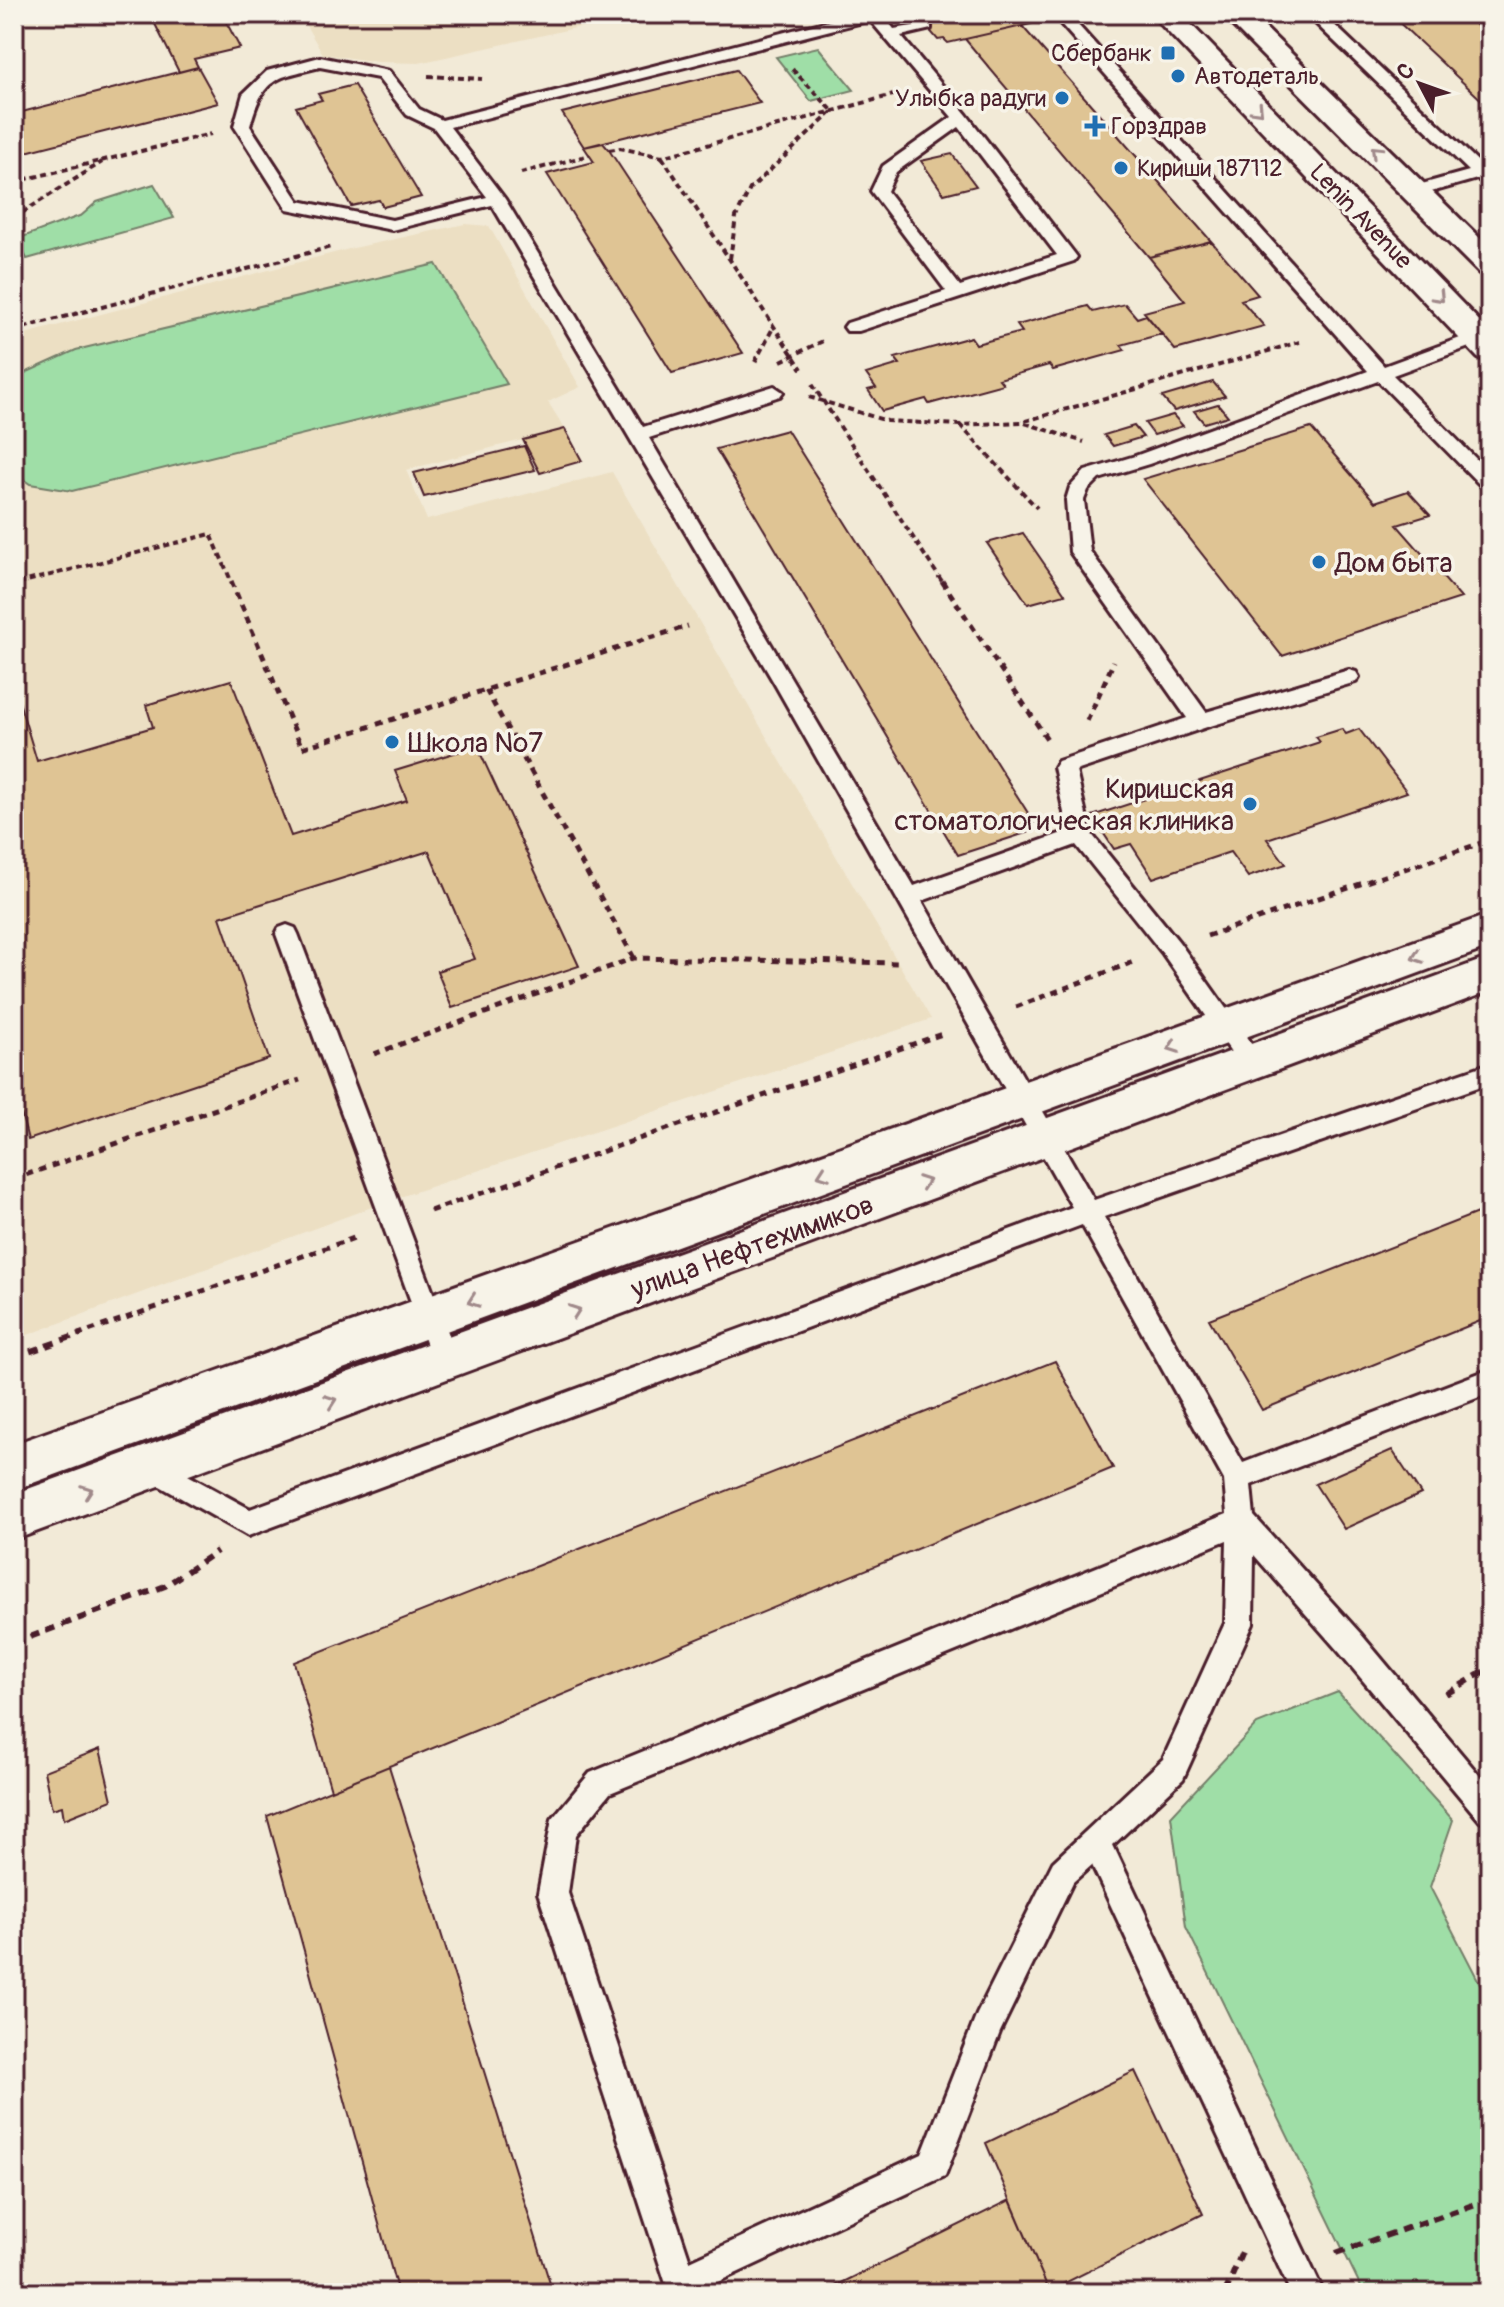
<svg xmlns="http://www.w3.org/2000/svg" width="1504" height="2307" font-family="Pangolin,sans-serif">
<rect width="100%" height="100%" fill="#f2ead7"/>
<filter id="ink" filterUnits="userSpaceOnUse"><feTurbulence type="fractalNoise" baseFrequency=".0125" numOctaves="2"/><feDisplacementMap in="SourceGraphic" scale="16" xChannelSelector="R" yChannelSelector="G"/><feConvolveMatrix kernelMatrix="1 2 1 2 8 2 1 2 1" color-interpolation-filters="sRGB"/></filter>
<g filter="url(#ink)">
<!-- built -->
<path fill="#ecdfc3" d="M299 14H638L419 63 378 62 323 54Z
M465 224 489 226 580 387 548 402 565 429 406 470 427 520 612 472 931 1019 388 1201 14 1340V337L349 249Z"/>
<!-- green -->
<path fill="#9fdea7" stroke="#747e69" stroke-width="2" d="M818 47 854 90 811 101 776 57Z
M154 184 174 218 27 259 17 239 82 215 97 202Z
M436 264 507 384 72 491 30 484 14 473V378L76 350Z
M1338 1692 1453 1820 1430 1887 1490 2003V2293H1364L1186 1927 1171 1816 1257 1724Z"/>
<!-- building -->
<path fill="#dfc494" stroke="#4a1f2b" stroke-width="2" d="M150 14H222L240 48 194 59 198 67 179 72Z
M916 14H1023L1031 24 948 43 944 39 938 40Z
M1390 14H1464L1490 37V108Z
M1022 26 1143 164 1211 241 1149 257 965 39Z
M198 67 218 103 14 155V114Z
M736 70 760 103 584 147 562 113Z
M354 85 421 197 383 207 379 200 351 206 296 107 322 100 318 94Z
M603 143 609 150 743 353 672 373 547 174 594 162 584 147Z
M952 154 976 186 944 194 921 161Z
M1211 241 1258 295 1241 300 1264 326 1175 350 1144 312 1185 301 1149 257Z
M1125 304 1137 318 1146 315 1162 334 1121 345 1125 350 1053 370 1049 365 999 379 1003 384 929 404 926 399 882 411 868 390 876 388 866 374 900 364 895 358 971 337 976 344 1022 332 1017 325 1088 306 1093 312Z
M1213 382 1225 396 1174 411 1162 397Z
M1218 404 1228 416 1204 423 1194 411Z
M1173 415 1183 426 1154 435 1145 423Z
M1134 426 1143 437 1113 446 1104 435Z
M1311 428 1375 502 1408 491 1430 515 1397 525 1461 598 1282 656 1143 479Z
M565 429 582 461 540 473 523 440Z
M787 430 1038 829 958 855 716 449Z
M524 446 535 470 424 497 414 473Z
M1023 533 1065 594 1028 604 987 543Z
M231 680 291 836 407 800 395 771 477 746 579 966 452 1008 437 971 475 959 429 851 220 917 269 1059 28 1140 14 1086V685L37 761 153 727 146 705Z
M1342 729 1346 734 1359 729 1407 792 1267 839 1286 864 1248 877 1230 852 1153 878 1131 844 1114 849 1092 816 1320 742 1316 737Z
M1490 1208V1317L1262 1410 1209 1319Z
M1055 1361 1113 1468 331 1790 294 1662Z
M1392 1450 1421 1494 1344 1529 1315 1484Z
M100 1749 112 1800 64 1819 62 1806 52 1809 44 1771Z
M389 1766 553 2293H398L267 1816Z
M1135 2071 1203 2214 1049 2291 986 2143Z
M1010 2200 1050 2293H821Z"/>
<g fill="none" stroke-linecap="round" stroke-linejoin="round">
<defs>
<path id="service" d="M856 14H882L894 29 931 23V29L901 36 967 115 1074 253 1077 257 1074 261 859 331H847L844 327 847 323 946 291 871 191 883 166 952 117 870 20 450 127 505 199 643 427 774 386 783 392 780 396 649 438 914 886 1068 831 1054 767 1058 761 1187 718 1070 552 1066 500 1070 487 1085 471 1135 456 1368 371 1052 14H1068L1384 366 1471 334 1477 332 1486 338 1483 342 1393 375 1490 473V490L1483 488 1378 381 1149 464 1099 479 1088 490 1084 500 1090 551 1206 712 1349 670 1356 672 1359 677 1356 682 1207 727 1076 771 1090 832 1179 942 1259 1055 1263 1062 1259 1069 1251 1072 1243 1069 1163 954 1076 845 922 901 1094 1200 1490 1063V1083L1104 1217 1243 1463 1490 1369V1393L1251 1485 1254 1516 1360 1633 1490 1788V1826L1480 1821 1340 1653 1254 1555 1253 1624 1183 1779 1113 1845 1324 2293H1291L1092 1865 1073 1882 1000 2032 945 2176 694 2293H669L538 1893 552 1819 590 1773 1227 1514 1224 1480 1082 1225 248 1536 144 1477 140 1468 144 1459 153 1456 250 1509 1072 1207 773 681 492 205 392 230 287 209 234 126 243 94 267 71 320 57 389 71 419 109 442 120ZM320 67 378 78 407 115 434 128 487 197 392 220 299 201 250 126C263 78 274 78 320 67ZM959 127 1057 255 960 286 887 191 896 172ZM1227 1540 1225 1623 1163 1759 1053 1862 977 2014 922 2154 690 2261 568 1893 576 1835 610 1793Z
M1306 14H1323L1490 173V187L1477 179 1417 196 1411 195 1409 191 1411 187 1469 171Z
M287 925 295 928 298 934 458 1359 454 1367 445 1371 436 1367 432 1359 276 934 279 928Z"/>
<path id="tertiary" d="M1151 14H1181L1490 332V361L1478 358Z
M1221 14H1251L1490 248V276L1479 273Z
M1490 914V947L14 1490V1444Z
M1490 957V991L14 1540V1494Z"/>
</defs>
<!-- service casing -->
<use href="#service" stroke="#4a1f2b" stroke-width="6"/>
<!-- tertiary casing -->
<use href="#tertiary" stroke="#4a1f2b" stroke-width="6"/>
<!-- path-far2 -->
<path stroke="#4a1f2b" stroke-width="4" stroke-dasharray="6 4" stroke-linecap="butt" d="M428 76 482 79
M609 150 620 148 662 157 897 94
M662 157 802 369
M521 173 590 155
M14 182 211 134
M14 218 102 162
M730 259 736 217 750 189 833 111 792 69
M14 330 331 247
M781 361 823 341
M755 362 774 326
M812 384 943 583
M809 397 887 421 960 425 1022 422 1303 341
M1025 423 1084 442
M960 425 1037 508
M19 583 211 534 232 583"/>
<!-- path-far1 -->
<path stroke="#4a1f2b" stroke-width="5" stroke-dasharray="7 6" stroke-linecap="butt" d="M231 581 302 748 688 626
M942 581 1047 739
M14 584 27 581
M486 690 634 958
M1087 721 1114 661
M1207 936 1490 840
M1016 1007 1133 962
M374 1054 634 958 902 963
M14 1179 300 1080
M430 1211 942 1034
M77 1335 357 1237"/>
<!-- path -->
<path stroke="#4a1f2b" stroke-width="6" stroke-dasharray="10 7" stroke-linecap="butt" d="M14 1357 83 1333
M14 1643 165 1586 217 1551
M1446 1694 1490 1668
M1336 2253 1490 2199
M1225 2293 1242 2252"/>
<!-- service -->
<use href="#service" fill="#f7f3e8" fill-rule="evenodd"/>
<!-- tertiary -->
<use href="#tertiary" fill="#f7f3e8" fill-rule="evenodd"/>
</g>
<!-- one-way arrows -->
<defs><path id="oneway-chevron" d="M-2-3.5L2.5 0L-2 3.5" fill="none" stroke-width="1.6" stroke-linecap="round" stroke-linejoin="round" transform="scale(2)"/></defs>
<g stroke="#a0898a">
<use href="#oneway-chevron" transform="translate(1258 110) rotate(46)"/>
<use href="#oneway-chevron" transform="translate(1376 151) rotate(-136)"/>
<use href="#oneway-chevron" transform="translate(1439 297) rotate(46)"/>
<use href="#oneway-chevron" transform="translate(1417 957) rotate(160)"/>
<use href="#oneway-chevron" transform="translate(1173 1047) rotate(160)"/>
<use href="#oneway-chevron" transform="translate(823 1174) rotate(160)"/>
<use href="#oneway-chevron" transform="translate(924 1182) rotate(-20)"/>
<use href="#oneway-chevron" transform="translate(473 1301) rotate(160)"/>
<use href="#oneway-chevron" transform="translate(575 1311) rotate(-20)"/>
<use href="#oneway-chevron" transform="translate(331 1401) rotate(-20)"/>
<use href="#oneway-chevron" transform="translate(87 1491) rotate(-20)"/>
</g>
</g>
<!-- markers -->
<g fill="#1f6fb2" stroke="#f7f3e8" stroke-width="3">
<rect x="1160" y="45" width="16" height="16" rx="4"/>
<circle cx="1178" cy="76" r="8"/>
<circle cx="1062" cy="98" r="8"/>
<path d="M1091 114h8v8h8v8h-8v8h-8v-8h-8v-8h8z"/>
<circle cx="1121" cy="168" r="8"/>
<circle cx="1319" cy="562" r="8"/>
<circle cx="392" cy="742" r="8"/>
<circle cx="1250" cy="804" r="8"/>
</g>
<g text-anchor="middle" stroke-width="7" stroke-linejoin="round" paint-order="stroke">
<!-- far-poi labels -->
<g font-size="24" fill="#4a1f2b" stroke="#f7f3e8" text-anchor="start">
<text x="1152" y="61" text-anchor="end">Сбербанк</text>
<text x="1194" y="84">Автодеталь</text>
<text x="1046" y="106" text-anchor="end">Улыбка радуги</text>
<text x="1111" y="134">Горздрав</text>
<text x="1137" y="176">Кириши 187112</text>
</g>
<!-- far-street labels -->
<g font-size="24" fill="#4a1f2b" stroke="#f7f3e8">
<text transform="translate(1361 216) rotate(46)" y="8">Lenin Avenue</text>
</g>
<!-- poi labels -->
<g font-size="28" fill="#4a1f2b" stroke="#f7f3e8" text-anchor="start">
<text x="1335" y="572">Дом быта</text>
<text x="408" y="752">Школа №7</text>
<text x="1234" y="798" text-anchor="end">Киришская<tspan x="1234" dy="32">стоматологическая клиника</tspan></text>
</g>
<!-- street labels -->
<g font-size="28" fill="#4a1f2b" stroke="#f7f3e8">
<text transform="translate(752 1246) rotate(-20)" y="10">улица Нефтехимиков</text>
</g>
</g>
<!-- margin -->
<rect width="1504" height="2307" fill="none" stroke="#f7f3e8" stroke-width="48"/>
<rect x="24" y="24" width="1456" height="2259" fill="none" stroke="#4a1f2b" stroke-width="3" filter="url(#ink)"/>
<!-- north arrow -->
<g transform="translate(1420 84) rotate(311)" stroke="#f7f3e8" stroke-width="6" paint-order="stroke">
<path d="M0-6L14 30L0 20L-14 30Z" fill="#4a1f2b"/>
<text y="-12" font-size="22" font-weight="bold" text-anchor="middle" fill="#4a1f2b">С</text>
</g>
</svg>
